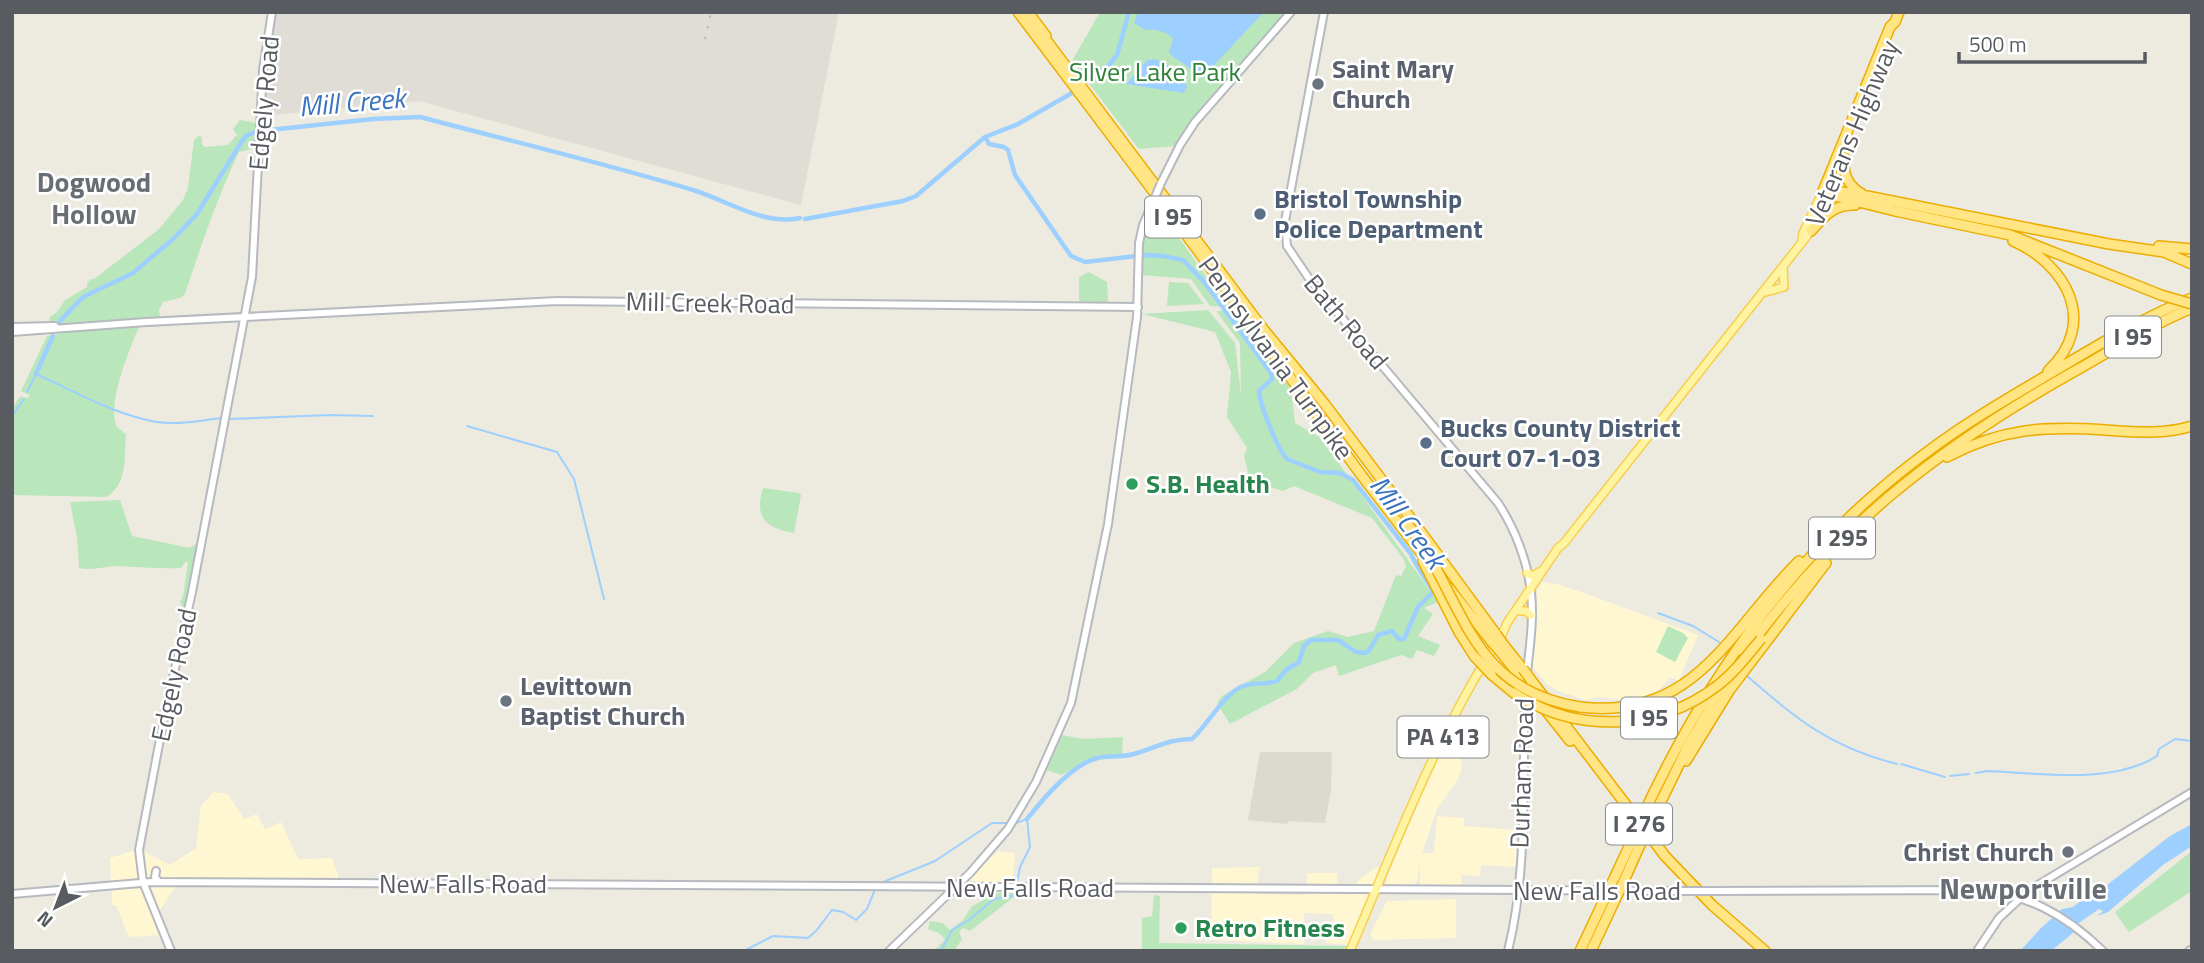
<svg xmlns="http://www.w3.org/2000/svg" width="2204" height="963" font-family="'Titillium Web',sans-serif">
<rect width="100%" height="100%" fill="#edeadf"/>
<!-- commercial -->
<path fill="#fff7d2" d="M1542 582 1557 584 1590 595 1698 635 1679 681 1670 677 1659 690 1635 701 1598 697 1586 700 1558 691 1547 684 1531 665 1537 592Z
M1443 745 1460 747 1462 769 1456 783 1437 809 1422 853H1434L1437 816 1464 818V826L1516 830V867L1481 865 1480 876 1461 875V887L1420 885V862L1417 881 1414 885H1386L1387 877Z
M213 792 228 794 244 819 257 814 265 829 281 822 298 859 332 858 338 875 337 880H181L159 911 153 914 161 935 132 937 128 935 116 905H112L110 858 135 850 143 851 170 865 196 848 201 806Z
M998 851 1015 853 1012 883 977 884 970 879Z
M1260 867 1255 894 1306 895 1307 873H1337L1338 893H1352L1353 887 1360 879 1377 867 1382 869 1349 945 1325 943 1334 920 1333 914 1304 913V944L1211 940 1212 868Z
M1456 899V938L1373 940 1370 934 1387 901Z"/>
<!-- industrial -->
<path fill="#e0ddd7" d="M276 12H839L801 205 419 101 263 116 266 56Z"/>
<!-- education -->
<path fill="#dcd9ce" d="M1260 752H1330L1332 754 1331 791 1325 823 1288 821V824L1248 820Z"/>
<!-- green -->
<path fill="#bae6bc" d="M1100 12H1287L1205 104 1176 146 1139 149 1072 61Z
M240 120 256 123 258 134 251 149 239 152C217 198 201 246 185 294L180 298 163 302 159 310 161 326 139 327C130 348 106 405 117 427 118 427 125 434 126 434 124 456 128 485 106 497L12 495V409L20 396 27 398 30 395 21 391 47 336 64 333 66 329 73 326 49 322 50 317 57 312 65 300 87 287V283L91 279H94L158 230 183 200 188 188 194 140 199 136 202 137V144L205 147 228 145 237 135 233 129Z
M1158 208 1228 307 1210 306 1191 279 1141 275C1140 250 1143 229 1158 208Z
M1089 272 1107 282 1108 301 1105 305 1079 302V277Z
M1169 282 1188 283 1204 304 1167 306Z
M1208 310 1235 343 1241 395 1240 343 1216 311 1232 310 1291 389 1295 423 1321 438 1438 602 1424 608 1433 614 1418 636 1440 645 1434 656 1417 650 1412 659 1401 655 1339 676 1336 665 1313 673 1297 689 1230 724 1217 703 1222 696 1265 672 1294 643 1328 631 1348 637 1374 631 1396 575 1401 576 1406 566 1403 558 1372 518 1294 486 1283 491 1250 481 1244 456 1247 448 1227 417 1231 372 1215 332 1142 314Z
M763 488 799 493 801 495 794 533C765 528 754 517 763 488Z
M120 500 132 536 190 548 196 544 199 546 186 608 184 610 180 602 183 596 188 562H185L181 568C160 569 140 567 119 566 105 566 92 571 79 568L77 537 70 502Z
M1668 626 1683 633 1688 638 1675 662 1656 652Z
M1062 735 1083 739 1123 737 1122 756 1100 755 1061 775 1047 770Z
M2192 851V891L2129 932 2115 912Z
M984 893H1019L970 931 963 928 959 932 962 939 954 951H926L937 948 945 939 939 933 928 929 930 921 943 923 950 930 963 920 972 906 982 901Z
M1154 895 1160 896 1159 943 1348 946 1346 951H1142V918L1152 916Z"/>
<!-- water -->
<path fill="#9dd0ff" d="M1138 12H1264L1203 77 1172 56 1169 52 1173 38C1165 31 1155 29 1145 30L1134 23Z
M1155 59C1170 66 1180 71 1187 87L1184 93 1126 84 1147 60Z
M2192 824V846L2163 865 2108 912 2097 916 2103 911 2099 909 2076 925 2073 933 2051 951H2020L2041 928 2062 909 2073 907 2092 892 2102 889 2170 836Z"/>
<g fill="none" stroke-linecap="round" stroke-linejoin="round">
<!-- stream -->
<path stroke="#9dd0ff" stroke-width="2" d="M27 392 36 374C74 391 115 415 157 422 178 425 200 421 221 418
M12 416 24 399
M229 419 330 415 373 416
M467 426 557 452 574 479 604 599
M1658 613 1693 626 1719 642
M1747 676C1798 720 1830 747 1897 764
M1901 764 1945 777
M1976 773 1987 771C2038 773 2112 785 2157 756L2159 749 2175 739 2192 741
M1950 776 1969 774
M881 883 935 861 992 823H1010
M744 951 773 936 808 938 816 931 832 910 843 912 856 920 867 909 874 892
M941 951 952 930 969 920 994 899 1012 896 1015 893 1020 867 1030 847 1027 819 1016 823"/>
<!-- river -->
<path stroke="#9dd0ff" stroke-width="4.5" d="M985 137 989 144 1004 147 1008 150 1015 175 1071 256 1085 262 1145 255 1162 256 1183 260 1205 283 1271 373 1272 379 1259 391C1260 405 1277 448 1287 459L1320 472 1340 473 1353 480 1411 554C1417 568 1426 578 1433 592L1418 607 1404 639H1399L1392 631 1378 635 1369 651 1365 653 1356 652 1338 640H1311L1304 646 1299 662 1286 670 1277 681C1267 685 1254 682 1243 686 1224 693 1207 726 1192 739 1168 739 1156 748 1134 754 1123 757 1113 756 1102 757 1074 761 1043 799 1027 819
M805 219 903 201 916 196 985 137 1018 124 1072 93 1109 65 1117 55 1129 12
M60 321 83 297 133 273 173 239 197 214 242 141 247 135 260 131 373 119 420 117C511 141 603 163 693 190 726 200 764 226 800 218
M36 374 53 336"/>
<defs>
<path id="secondary" d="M1324 12 1285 221 1287 246 1310 280 1498 503C1515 529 1528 562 1531 593 1535 628 1526 665 1525 700 1522 782 1528 870 1508 951
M1161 183 1180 145 1195 122 1291 12
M12 327 55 326
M12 332 146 322 557 301 1138 307
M156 871 155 877 159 882
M1713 891 1971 890C2025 892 2065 914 2103 951
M12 894 152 882 1684 891
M171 951 143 882 139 850 164 718 192 592 252 277 263 70 272 12
M889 951 970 873 1008 829 1036 782 1071 703 1108 524 1137 317 1139 243 1143 225 1153 202
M1977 951 1999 918 2028 891 2192 792
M2189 951 2192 949"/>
<path id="primary" d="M1802 241 1803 233 1823 191
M1766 292 1784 287 1783 268
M1527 573 1533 576 1539 572
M1520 611H1526L1531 615
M1500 639 1507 623 1558 548 1564 543 1807 236 1829 194
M1350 951C1395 846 1435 738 1497 642"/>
<path id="highway" d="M1018 12 1196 248 1362 476 1429 563
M1028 12 1046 36
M1041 33 1264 330 1324 403 1421 532 1496 634
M1844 157C1843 174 1847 185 1862 194
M1823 191 1830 190 1867 196 2109 244 2164 252 2192 264
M1823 191 1890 27 1895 22 1899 12
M1835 196 1895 211 2010 235 2161 295
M1811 231C1824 216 1834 204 1855 205
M2013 241C2067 265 2099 323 2048 371
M2159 246 2192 249
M1947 457C2002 428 2044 426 2105 430 2134 432 2163 435 2192 426
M1423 561 1459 632 1475 657
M1449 588 1491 641
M1503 644 1523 669
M1499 650 1522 679
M1744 654C1835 527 1941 446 2075 371 2114 349 2151 325 2192 308
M1491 674 1514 693
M1531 680 1665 856 1712 905 1765 951
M1531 692 1570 741
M1580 707C1696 721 1729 630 1799 561
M1686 761 1729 691 1826 563
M1643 815C1710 671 1798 547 1927 452 1968 421 2012 396 2056 370 2100 344 2144 317 2192 298
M1650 824 1688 746 1726 680
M1612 883 1633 838
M1623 883 1639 847
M1580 951 1604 900
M1591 951 1615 900"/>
</defs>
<!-- secondary casing -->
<use href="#secondary" stroke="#b6b9bf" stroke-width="10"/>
<!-- primary casing -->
<use href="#primary" stroke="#f7cf4e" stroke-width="10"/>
<!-- highway casing -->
<use href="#highway" stroke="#ecad00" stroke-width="12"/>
<!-- secondary -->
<use href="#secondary" stroke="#fff" stroke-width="6"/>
<!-- primary -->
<use href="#primary" stroke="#fff4a2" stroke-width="7"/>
<!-- highway -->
<use href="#highway" stroke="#ffe584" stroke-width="9"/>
<!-- rail -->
<path stroke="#b3b4b4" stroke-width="2" stroke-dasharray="2 9" stroke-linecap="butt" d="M705 39 711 12"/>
<defs>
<path id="secondary-bridge" d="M1153 202 1161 183
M1684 891H1713"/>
<path id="highway-bridge" d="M2161 295 2192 304
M1409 526C1466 601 1467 689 1580 707
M1496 634 1503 644
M1491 641 1499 650
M1475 657 1491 674
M1523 669 1531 680
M1514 693C1576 734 1658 731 1717 686 1734 673 1747 656 1761 639
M1633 838 1643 815
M1639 847 1650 824
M1604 900 1612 883
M1615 900 1623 883"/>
</defs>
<!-- secondary-bridge casing -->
<use href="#secondary-bridge" stroke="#b6b9bf" stroke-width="10" stroke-linecap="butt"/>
<!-- highway-bridge casing -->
<use href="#highway-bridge" stroke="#ecad00" stroke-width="12" stroke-linecap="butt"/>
<!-- secondary-bridge -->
<use href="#secondary-bridge" stroke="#fff" stroke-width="6"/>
<!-- highway-bridge -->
<use href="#highway-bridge" stroke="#ffe584" stroke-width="9"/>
</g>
<!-- markers -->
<g fill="#6b7280" stroke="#fff" stroke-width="2.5">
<circle cx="1318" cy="84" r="7"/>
<circle cx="506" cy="701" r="7"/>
<circle cx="2068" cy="852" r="7"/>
</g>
<g fill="#5c6f8a" stroke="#fff" stroke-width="2.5">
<circle cx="1260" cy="214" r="7"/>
<circle cx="1426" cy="443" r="7"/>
</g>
<g fill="#2e9e5b" stroke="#fff" stroke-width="2.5">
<circle cx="1132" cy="484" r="7"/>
<circle cx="1181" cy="928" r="7"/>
</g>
<g text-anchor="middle" stroke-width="5" stroke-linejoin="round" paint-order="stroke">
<!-- shield labels -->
<g fill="#fff" stroke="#8a8d90" stroke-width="2">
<rect x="1145" y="196.5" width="56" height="41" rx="5"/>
<rect x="2105" y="316.5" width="56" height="41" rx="5"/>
<rect x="1809" y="517.5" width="66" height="41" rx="5"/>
<rect x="1621" y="697.5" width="56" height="41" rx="5"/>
<rect x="1397.5" y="716.5" width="91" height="41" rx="5"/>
<rect x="1606" y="803.5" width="66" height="41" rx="5"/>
</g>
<g font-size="24" font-weight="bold" fill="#585c61">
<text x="1173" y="225">I 95</text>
<text x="2133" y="345">I 95</text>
<text x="1842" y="546">I 295</text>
<text x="1649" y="726">I 95</text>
<text x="1443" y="745">PA 413</text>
<text x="1639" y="832">I 276</text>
</g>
<!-- worship labels -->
<g font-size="26" font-weight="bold" fill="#5b616d" stroke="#fff" text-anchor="start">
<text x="1332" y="78">Saint Mary<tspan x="1332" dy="30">Church</tspan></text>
<text x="520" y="695">Levittown<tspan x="520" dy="30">Baptist Church</tspan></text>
<text x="2054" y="861" text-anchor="end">Christ Church</text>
</g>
<!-- park labels -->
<g font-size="26" fill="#2f8237" stroke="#fff">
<text x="1155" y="81">Silver Lake Park</text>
</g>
<!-- street labels -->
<g font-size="26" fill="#585c61" stroke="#fff">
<text transform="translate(264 103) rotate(-85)" y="9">Edgely Road</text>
<text transform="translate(1852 133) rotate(-67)" y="9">Veterans Highway</text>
<text transform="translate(710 303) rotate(1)" y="9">Mill Creek Road</text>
<text transform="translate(1346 322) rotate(50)" y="9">Bath Road</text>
<text transform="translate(1276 358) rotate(54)" y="9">Pennsylvania Turnpike</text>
<text transform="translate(174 675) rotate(-78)" y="9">Edgely Road</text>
<text transform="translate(1522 773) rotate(-88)" y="9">Durham Road</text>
<text x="463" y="893">New Falls Road</text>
<text x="1030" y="897">New Falls Road</text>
<text x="1597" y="900">New Falls Road</text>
</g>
<!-- service labels -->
<g font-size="26" font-weight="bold" fill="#4e5e75" stroke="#fff" text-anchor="start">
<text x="1274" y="208">Bristol Township<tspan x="1274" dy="30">Police Department</tspan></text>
<text x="1440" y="437">Bucks County District<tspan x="1440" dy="30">Court 07-1-03</tspan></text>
</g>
<!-- leisure labels -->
<g font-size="26" font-weight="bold" fill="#27864d" stroke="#fff" text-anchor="start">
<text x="1146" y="493">S.B. Health</text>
<text x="1195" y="937">Retro Fitness</text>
</g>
<!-- water labels -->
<g font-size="28" font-style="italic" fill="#3a74bd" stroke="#fff">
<text transform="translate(352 102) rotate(-5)" y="10">Mill Creek</text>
<text transform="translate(1408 522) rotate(54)" y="10">Mill Creek</text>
</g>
<!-- neighbourhood labels -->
<g font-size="28" font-weight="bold" fill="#696e74" stroke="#fff">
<text x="94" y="192">Dogwood<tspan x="94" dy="32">Hollow</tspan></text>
</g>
<!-- quarter labels -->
<g font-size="30" font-weight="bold" fill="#696e74" stroke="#fff">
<text x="2023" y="899">Newportville</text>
</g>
</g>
<!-- border -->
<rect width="2204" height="963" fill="none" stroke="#585c61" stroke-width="28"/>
<!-- north arrow -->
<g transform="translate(56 907) rotate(222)" stroke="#ffffff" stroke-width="5" paint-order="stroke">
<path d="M0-5L12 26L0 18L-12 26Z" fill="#585c61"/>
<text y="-10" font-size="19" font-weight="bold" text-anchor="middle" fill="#585c61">N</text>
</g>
<!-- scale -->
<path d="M1959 52v10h186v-10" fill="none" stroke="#585c61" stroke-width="3.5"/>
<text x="1969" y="52" font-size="21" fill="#585c61" stroke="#ffffff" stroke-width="5" paint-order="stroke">500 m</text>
</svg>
